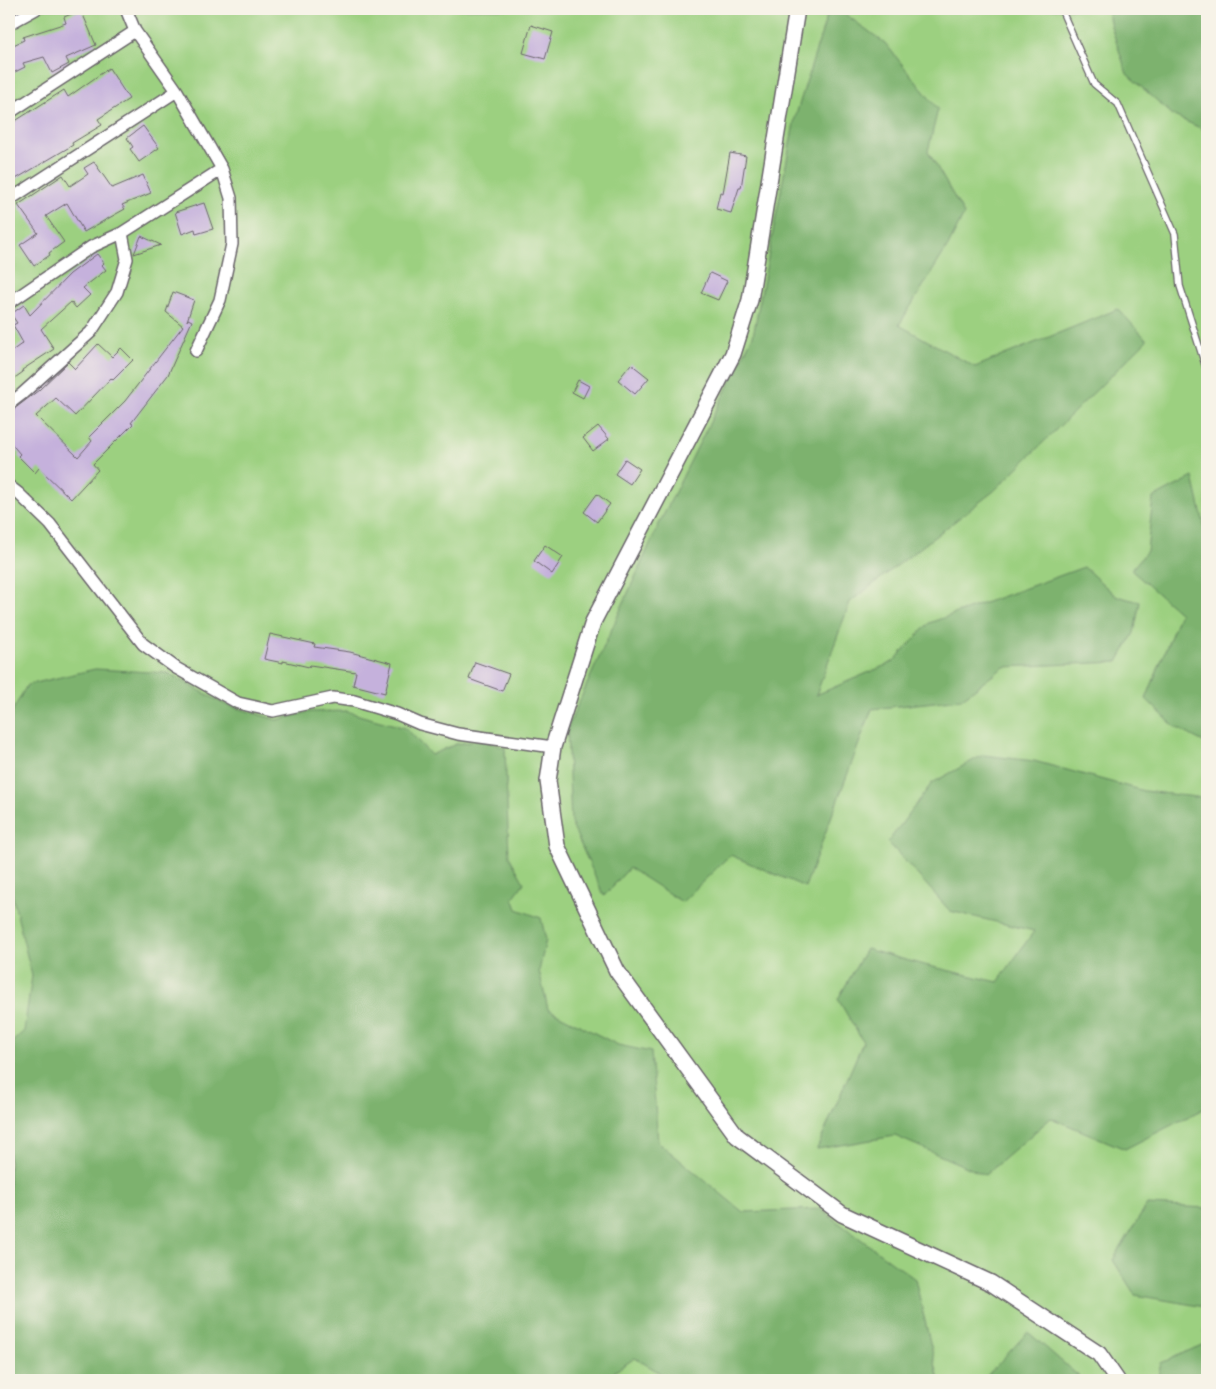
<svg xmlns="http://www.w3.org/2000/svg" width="1216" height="1389" font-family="Vollkorn,serif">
<rect width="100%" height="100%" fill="#f7f3e8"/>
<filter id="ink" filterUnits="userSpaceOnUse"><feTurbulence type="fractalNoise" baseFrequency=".02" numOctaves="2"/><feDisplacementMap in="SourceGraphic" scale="10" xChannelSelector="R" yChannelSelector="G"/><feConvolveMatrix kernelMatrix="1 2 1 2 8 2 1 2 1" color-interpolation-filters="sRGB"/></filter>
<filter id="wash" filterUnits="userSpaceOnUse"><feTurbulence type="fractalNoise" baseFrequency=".0096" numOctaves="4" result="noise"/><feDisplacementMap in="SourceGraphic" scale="20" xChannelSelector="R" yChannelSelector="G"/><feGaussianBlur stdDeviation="1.12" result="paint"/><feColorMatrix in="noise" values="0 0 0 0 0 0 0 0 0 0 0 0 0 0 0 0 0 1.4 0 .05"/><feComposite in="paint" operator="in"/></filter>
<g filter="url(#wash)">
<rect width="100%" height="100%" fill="#f0e2c5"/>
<!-- green -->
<path fill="#9cd080" stroke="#5f795e" d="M9 9H1207V1380H9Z"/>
<!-- forest -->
<path fill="#7db26e" stroke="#506a54" d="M829 9H838L885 43 938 109 928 151 964 214 948 246 899 325 975 367 1118 309 1147 340 994 491 850 602 816 695 893 662 929 623 1084 567 1116 596 1140 602 1134 633 1118 662 1004 667 961 699 872 709 805 887 730 855 682 902 629 868 604 896 571 823 567 729 658 526 753 336 795 118Z
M1107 9H1207V131L1174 116 1127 74 1111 26Z
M1193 477 1207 537V744L1175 727 1146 699 1180 613 1131 570 1147 551 1153 498Z
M95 669 168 673 224 704 277 720 309 712 347 711 362 716 406 728 431 755 456 744 483 740 505 748 509 856 524 883 513 898 517 909 541 918 546 940 539 971 548 1009 618 1045 651 1052 658 1142 743 1212 820 1209 915 1279 939 1380H672L635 1358 614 1372 620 1380H9V1045L24 1031 32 976 9 882V717L27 685Z
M983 755 1034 761 1144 791 1204 798 1207 797V1107L1125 1149 1051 1118 985 1175 895 1136 817 1149 863 1042 838 999 866 949 920 964 998 982 1034 931 950 911 888 842 932 783Z
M1147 1205 1207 1208V1380H1157L1161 1363 1204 1344 1205 1307 1135 1295 1113 1260Z
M1028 1332 1083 1380H983Z"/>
<g id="blocks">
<!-- building -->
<path fill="#c5b1dc" d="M81 10 96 45 66 58 69 64 52 73 44 57 23 63 25 67 9 75V47L24 40 23 37 66 23 64 17Z
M531 25 553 32 545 59 523 53Z
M109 68 129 99 98 119 102 125 72 143 73 145 9 183V125L64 90 68 97Z
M143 126 159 148 139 162 130 149 133 147 127 138Z
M730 153 746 156 741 188H739L731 213 716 209 720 192 723 193Z
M94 162 112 188 143 175 151 193 122 205 125 209 84 232 67 203 46 216 64 242 49 253 50 255 34 266 20 245 38 233 18 205 63 175 70 186 88 174 84 168Z
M204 203 213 229 196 234 195 229 182 234 175 212Z
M141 236 161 245 134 254Z
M97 254 104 263 102 265 106 270 83 288 90 295 76 308 71 302 41 329 54 349 22 370 23 372 9 382V353L23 343 13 325 17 323 11 314 24 305 30 315 70 274Z
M710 273 727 281 718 300 701 293Z
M173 292 194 300 187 321 188 319 192 321 168 375 131 423 133 424 93 464 98 470 71 499 39 468 35 473 18 456 20 454 9 441V413L39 390 68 362 75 369 98 344 112 357 121 348 133 360 113 380 111 378 75 416 56 398 36 416 78 457 92 441 89 437 125 401 183 326 166 312Z
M631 364 649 378 635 394 618 380Z
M578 380 589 386 583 398 572 392Z
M598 426 609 439 593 451 583 438Z
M625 459 640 469 630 484 615 474Z
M597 494 610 504 597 522 584 512Z
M545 545 563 557 552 574 534 561Z
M270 634 315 644 314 647 350 652 392 663 385 693 353 685 356 672 310 665 309 667 283 661V663L264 659Z
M475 662 509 674 502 691 469 679Z"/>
</g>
</g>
<g filter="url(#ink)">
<use href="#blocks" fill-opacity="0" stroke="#6a656b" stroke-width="1"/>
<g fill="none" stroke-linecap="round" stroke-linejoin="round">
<defs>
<path id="service" d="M1061 9 1094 84 1118 104 1175 234 1180 286 1207 371"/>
<path id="minor" d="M9 24 36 9
M9 113 135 31 126 9
M9 200 177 91
M9 303 91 247 122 233 222 169 177 91 135 31
M196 351 220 300 232 244 231 198 222 169
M9 404 22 394 91 332 117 292 127 259 122 233
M9 486 18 493 50 524 143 644 176 668 238 703 273 711 333 698 354 701 397 714 420 724 458 734 553 747"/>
<path id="tertiary" d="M797 9 750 300 733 354 593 622 553 747 548 781 557 846 617 971 737 1136 842 1214 991 1283 1099 1354 1117 1380"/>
</defs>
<!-- service casing -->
<use href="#service" stroke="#6a656b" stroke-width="8"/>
<!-- minor casing -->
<use href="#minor" stroke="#6a656b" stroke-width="14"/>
<!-- tertiary casing -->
<use href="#tertiary" stroke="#6a656b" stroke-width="18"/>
<!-- service -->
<use href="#service" stroke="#fff" stroke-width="5.5"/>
<!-- minor -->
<use href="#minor" stroke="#fff" stroke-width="11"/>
<!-- tertiary -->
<use href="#tertiary" stroke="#fff" stroke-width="15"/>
</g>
</g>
<!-- margin -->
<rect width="1216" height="1389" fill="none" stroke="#f7f3e8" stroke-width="30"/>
</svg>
